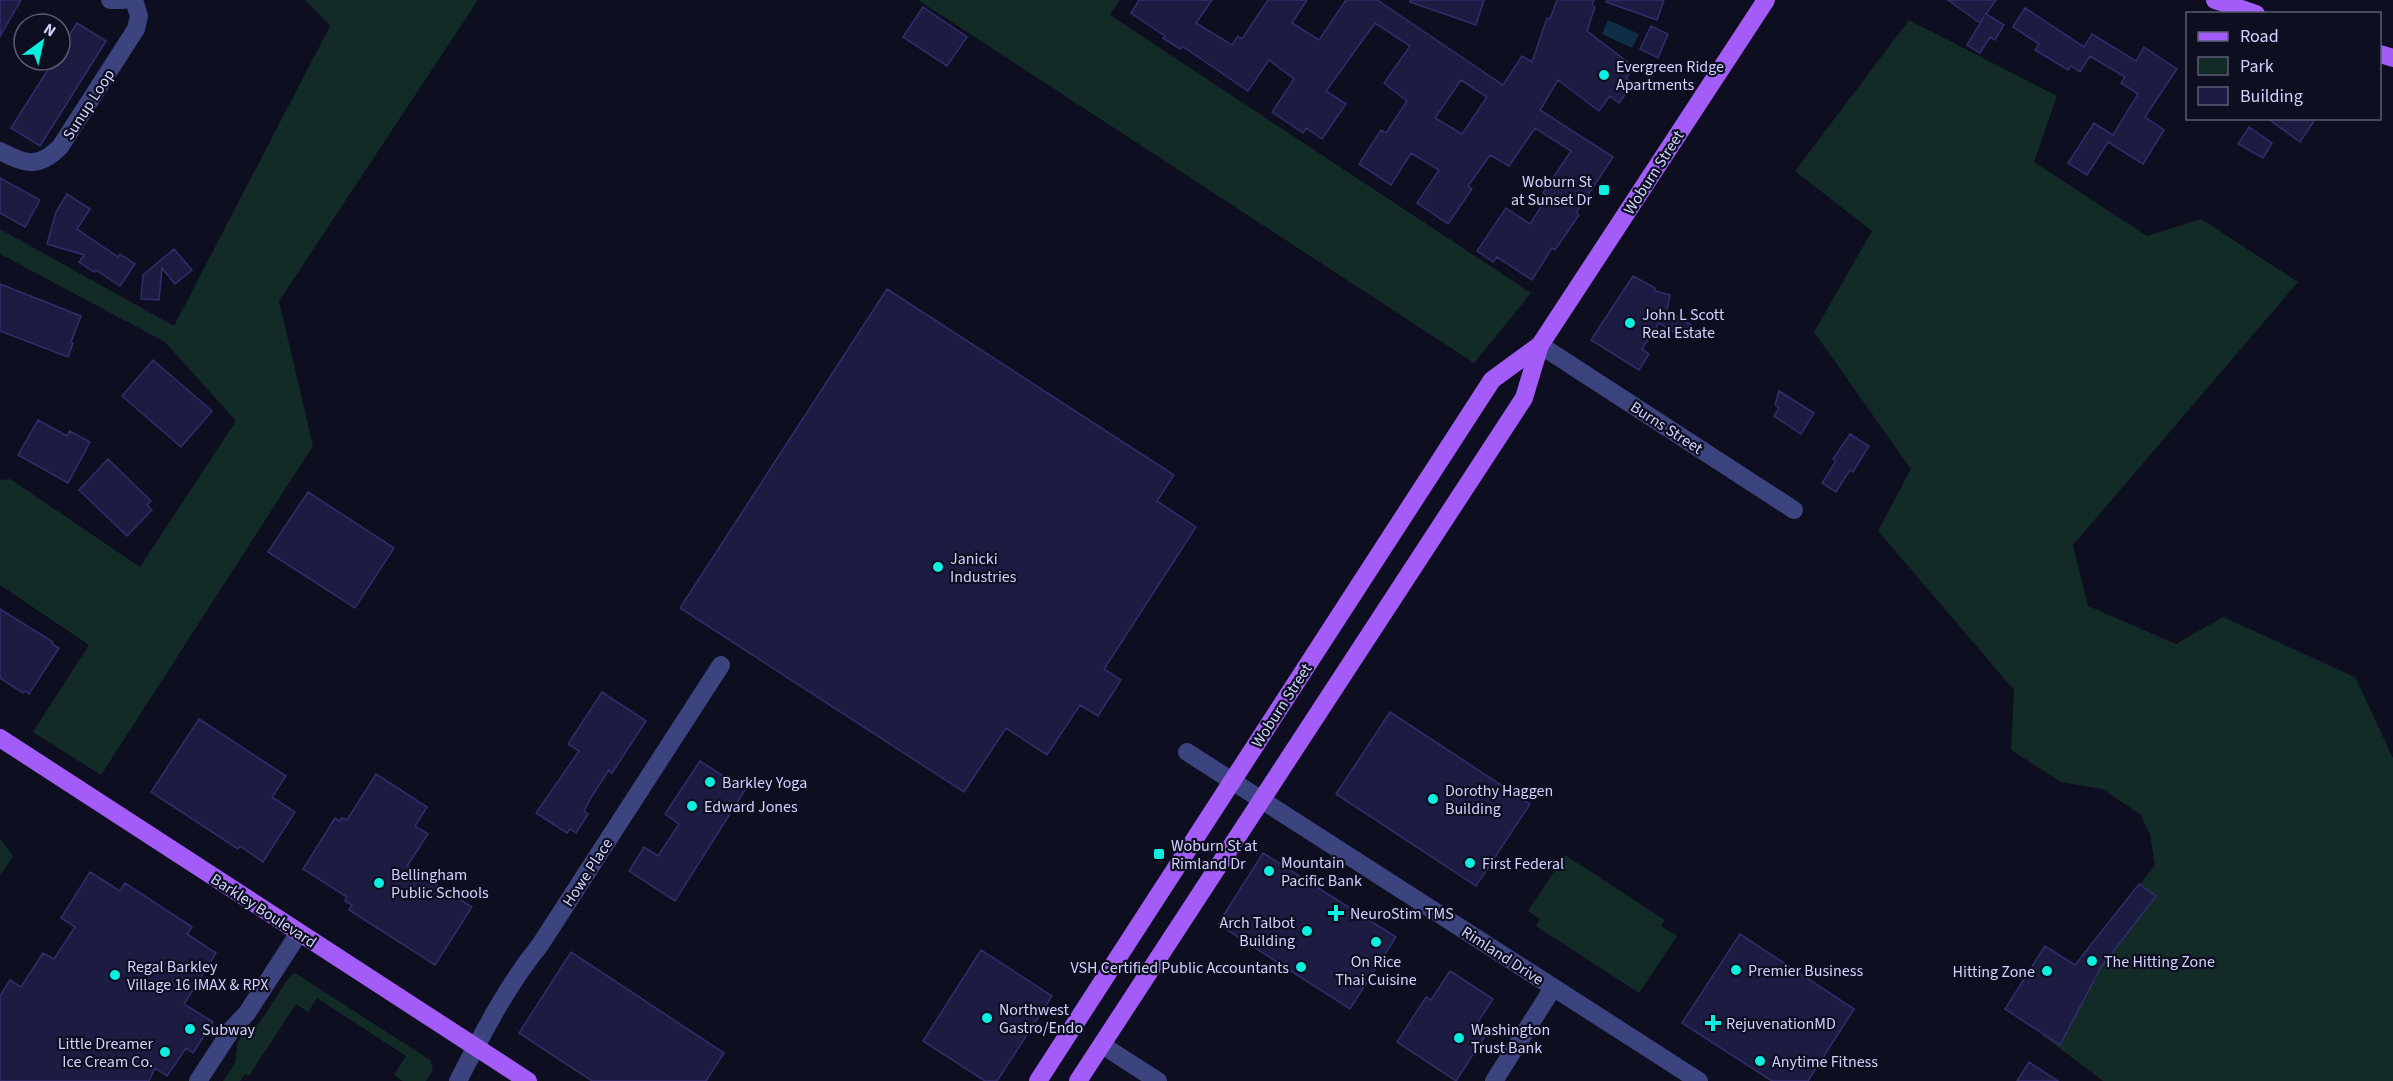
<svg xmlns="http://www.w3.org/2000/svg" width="2393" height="1081" font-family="'Source Sans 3',sans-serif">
<rect width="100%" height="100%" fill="#0e0e21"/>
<!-- green -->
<path fill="#122b26" d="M305 0H478L279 301 313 446 101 775 33 732 89 645 0 585V480L10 479 140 567 236 421 165 342 0 254V229L174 326 330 26Z
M918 0H1120L1110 15 1531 293 1474 363Z
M1909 20 2057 96 2034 162 2147 236 2201 219 2298 282 2073 545 2088 606 2176 644 2223 617 2355 677 2393 758V1081H2103L2042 1035 2082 956 2155 865 2150 834 2140 814 2102 789 2061 782 2011 750 2014 690 1878 531 1911 469 1814 332 1872 231 1795 171Z
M0 838 13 856 0 876Z
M1565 855 1665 920 1661 926 1677 936 1639 993 1536 926 1540 919 1528 911Z
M295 973 430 1060 433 1070 426 1081H403L394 1075 406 1056 317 998 308 1012 296 1004 249 1076 245 1074 240 1081H223L235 1063 238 1041 246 1032 260 1022 290 976Z"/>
<!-- water -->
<path fill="#0f2d45" d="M1608 20 1639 34 1632 48 1602 34Z"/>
<!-- building -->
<path fill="#1c1b41" stroke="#302e6c" stroke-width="1.5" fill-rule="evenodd" d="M0 0H21L0 36Z
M1139 0H1212L1196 23 1232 45 1238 36 1242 39 1268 0H1307L1292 23 1319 40 1346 0H1377L1503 85 1522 56 1532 62 1547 18 1550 19 1557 0H1594L1592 5 1595 7 1587 31 1634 67 1626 78 1633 84 1619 103 1610 96 1599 111 1558 80 1540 110 1613 157 1576 213 1579 215 1555 250 1552 248 1532 280 1497 257 1493 262 1477 251 1506 208 1530 224 1548 196 1543 193 1571 151 1535 128 1509 166 1490 155 1468 186 1472 189 1448 224 1417 203 1439 170 1411 153 1391 185 1359 164 1381 130 1386 133 1407 101 1384 83 1410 46 1375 23 1326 91 1346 104 1322 139 1306 128 1303 133 1272 112 1294 79 1269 60 1248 91 1182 46 1180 49 1163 38 1165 36 1131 13ZM1461 80 1487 97 1462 134 1435 118Z
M1410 0H1484L1476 25 1410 2Z
M1607 0H1664L1657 20 1606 2Z
M1948 0H1996L1986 14 2004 25 1995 40 1990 37 1980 53 1967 45 1984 17 1980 23Z
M923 7 967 37 947 66 903 37Z
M2025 8 2084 47 2092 34 2136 61 2144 47 2177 69 2145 117 2164 130 2143 164 2108 142 2087 175 2068 163 2094 123 2113 135 2138 94 2121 83 2125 77 2090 56 2080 72 2071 66 2068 70 2035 50 2039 44 2013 27Z
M77 23 106 41 40 146 11 128 54 60H60V50Z
M1651 26 1668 34 1658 58 1640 49Z
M2267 118H2316L2300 142Z
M2249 127 2272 143 2263 158 2238 144Z
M0 178 40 200 25 227 0 213Z
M67 194 90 209 77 229 118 257 120 254 135 264 120 286 96 270 94 272 79 262 84 255 47 244 56 212Z
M174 249 192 270 175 284 162 268 159 300 141 299 143 275Z
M1633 276 1655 288V291L1670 295 1667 310 1691 325 1683 338 1659 323 1642 349 1649 354 1639 370 1591 340Z
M0 284 81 316 71 342 73 343 68 357 0 331Z
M887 289 1174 475 1157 501 1196 527 1104 669 1121 680 1098 716 1080 705 1047 755 1006 728 964 792 680 608Z
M153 360 212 411 181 447 122 396Z
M1779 391 1814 413 1801 434 1774 416 1779 408 1775 405Z
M38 420 67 436 70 431 90 442 68 483 18 455Z
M1850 434 1869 446 1853 472 1850 470 1836 492 1822 483 1836 461 1833 459Z
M108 459 151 501 147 505 152 510 127 536 79 490Z
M308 492 394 548 355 608 268 552Z
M0 609 53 642 52 644 59 648 29 694 25 691 23 693 0 678Z
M602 692 646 721 612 773 609 770 592 796 584 811 588 814 576 833 570 829 567 833 536 813 579 751 568 744Z
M1390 712 1530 804 1476 886 1336 794Z
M199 719 286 776 272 797 295 812 263 862 240 846 238 849 151 792Z
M700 761 745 790 675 901 629 871 644 847 658 856 679 824 665 814Z
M376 774 427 807 415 826 428 834 407 866 472 907 435 965 349 910 352 905 345 901 347 897 303 869 335 818 340 821 342 818 347 820Z
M1263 853 1396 937 1350 1009 1218 924Z
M90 872 120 891 125 883 192 927 187 934 216 953 184 1004 213 1022 193 1053 186 1048 167 1076 155 1068 149 1081H0V996L10 980 21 987 43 953 54 959 75 927 61 918Z
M2139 884 2156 896 2101 967 2060 1045 2005 1009 2045 946 2075 965Z
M1740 934 1854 1009 1808 1081H1772L1682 1023Z
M981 950 1052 996 997 1081H985L923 1041Z
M571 952 724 1053 706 1081H592L519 1033Z
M1450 971 1493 999 1474 1028 1485 1036 1456 1081 1397 1042 1426 997 1431 1000Z
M2029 1062 2058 1081H2017Z"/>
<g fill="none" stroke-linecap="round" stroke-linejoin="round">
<!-- minor -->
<path stroke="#3b447e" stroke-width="18" d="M110 0H124
M0 151C25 164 38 169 60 147L136 29 139 16 134 0
M1540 345 1794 510
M1187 752 1699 1081
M1102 1045 1158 1081
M198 1081 232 1029 247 1013 299 933
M458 1081C483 1033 506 987 540 945L721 665
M1494 1081 1553 988"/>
<!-- major -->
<path stroke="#a45cf8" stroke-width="18" d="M2215 0 2256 14
M2380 54 2393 58
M0 738 528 1081
M1038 1081 1492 380 1540 345
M1078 1081 1524 398 1540 345 1766 0"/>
</g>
<!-- markers -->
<g fill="#0aefe0" stroke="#0e0e21" stroke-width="2">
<circle cx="1604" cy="75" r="6"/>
<rect x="1598" y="184" width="12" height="12" rx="3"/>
<circle cx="1630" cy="323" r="6"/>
<circle cx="938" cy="567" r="6"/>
<circle cx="710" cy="782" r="6"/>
<circle cx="1433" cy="799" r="6"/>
<circle cx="692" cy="806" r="6"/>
<rect x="1153" y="848" width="12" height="12" rx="3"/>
<circle cx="1470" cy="863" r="6"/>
<circle cx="1269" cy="871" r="6"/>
<circle cx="379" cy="883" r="6"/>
<path d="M1333 904h6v6h6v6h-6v6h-6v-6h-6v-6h6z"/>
<circle cx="1307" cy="931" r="6"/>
<circle cx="1376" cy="942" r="6"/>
<circle cx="2092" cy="961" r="6"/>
<circle cx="1301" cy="967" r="6"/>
<circle cx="1736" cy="970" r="6"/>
<circle cx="2047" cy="971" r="6"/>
<circle cx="115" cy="975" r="6"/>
<circle cx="987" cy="1018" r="6"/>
<path d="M1710 1014h6v6h6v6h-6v6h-6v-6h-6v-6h6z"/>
<circle cx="190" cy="1029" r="6"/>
<circle cx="1459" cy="1038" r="6"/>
<circle cx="165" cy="1052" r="6"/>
<circle cx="1760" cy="1061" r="6"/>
</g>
<g text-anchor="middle" stroke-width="4.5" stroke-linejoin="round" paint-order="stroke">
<!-- poi labels -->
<g font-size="16" fill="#d0d2fd" stroke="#0e0e21" text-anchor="start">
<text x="1616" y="72">Evergreen Ridge<tspan x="1616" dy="18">Apartments</tspan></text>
<text x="1592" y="187" text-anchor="end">Woburn St<tspan x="1592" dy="18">at Sunset Dr</tspan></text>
<text x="1642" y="320">John L Scott<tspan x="1642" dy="18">Real Estate</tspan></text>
<text x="950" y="564">Janicki<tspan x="950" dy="18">Industries</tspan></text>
<text x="722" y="788">Barkley Yoga</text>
<text x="1445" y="796">Dorothy Haggen<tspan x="1445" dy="18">Building</tspan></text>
<text x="704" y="812">Edward Jones</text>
<text x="1171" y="851">Woburn St at<tspan x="1171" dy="18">Rimland Dr</tspan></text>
<text x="1281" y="868">Mountain<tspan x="1281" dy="18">Pacific Bank</tspan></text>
<text x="1482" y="869">First Federal</text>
<text x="391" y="880">Bellingham<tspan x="391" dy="18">Public Schools</tspan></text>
<text x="1350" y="919">NeuroStim TMS</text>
<text x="1295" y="928" text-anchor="end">Arch Talbot<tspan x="1295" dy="18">Building</tspan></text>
<text x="1376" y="967" text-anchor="middle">On Rice<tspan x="1376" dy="18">Thai Cuisine</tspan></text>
<text x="2104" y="967">The Hitting Zone</text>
<text x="127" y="972">Regal Barkley<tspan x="127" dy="18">Village 16 IMAX &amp; RPX</tspan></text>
<text x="1289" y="973" text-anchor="end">VSH Certified Public Accountants</text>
<text x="1748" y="976">Premier Business</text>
<text x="2035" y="977" text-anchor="end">Hitting Zone</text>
<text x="999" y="1015">Northwest<tspan x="999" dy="18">Gastro/Endo</tspan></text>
<text x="1726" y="1029">RejuvenationMD</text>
<text x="202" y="1035">Subway</text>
<text x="1471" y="1035">Washington<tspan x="1471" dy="18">Trust Bank</tspan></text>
<text x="153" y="1049" text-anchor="end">Little Dreamer<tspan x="153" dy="18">Ice Cream Co.</tspan></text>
<text x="1772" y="1067">Anytime Fitness</text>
</g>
<!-- street labels -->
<g font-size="16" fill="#d0d2fd" stroke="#0e0e21">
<text transform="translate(88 104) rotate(-57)" y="6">Sunup Loop</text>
<text transform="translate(1653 172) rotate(-57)" y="6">Woburn Street</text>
<text transform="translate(1667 427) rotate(33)" y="6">Burns Street</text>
<text transform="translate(1281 705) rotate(-57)" y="6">Woburn Street</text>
<text transform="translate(587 872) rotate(-57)" y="6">Howe Place</text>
<text transform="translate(264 910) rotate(33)" y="6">Barkley Boulevard</text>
<text transform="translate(1503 955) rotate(33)" y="6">Rimland Drive</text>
</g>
</g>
<!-- legend -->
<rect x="2186" y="12" width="195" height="108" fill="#0e0e21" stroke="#5c5c79" stroke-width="1.5"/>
<rect x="2198" y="32" width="30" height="9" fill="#a45cf8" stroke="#5c5c79" stroke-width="1.5"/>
<text x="2240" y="42" font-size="18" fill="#d0d2fd">Road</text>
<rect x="2198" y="57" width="30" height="18" fill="#122b26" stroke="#5c5c79" stroke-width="1.5"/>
<text x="2240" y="72" font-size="18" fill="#d0d2fd">Park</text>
<rect x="2198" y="87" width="30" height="18" fill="#1c1b41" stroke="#5c5c79" stroke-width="1.5"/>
<text x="2240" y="102" font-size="18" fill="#d0d2fd">Building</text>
<!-- north arrow -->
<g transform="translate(42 42) rotate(33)"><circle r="28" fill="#0e0e21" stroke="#5c5c79" stroke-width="1.5"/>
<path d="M0-4.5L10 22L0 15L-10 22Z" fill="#0aefe0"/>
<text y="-9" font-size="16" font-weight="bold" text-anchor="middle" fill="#d0d2fd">N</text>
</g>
</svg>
